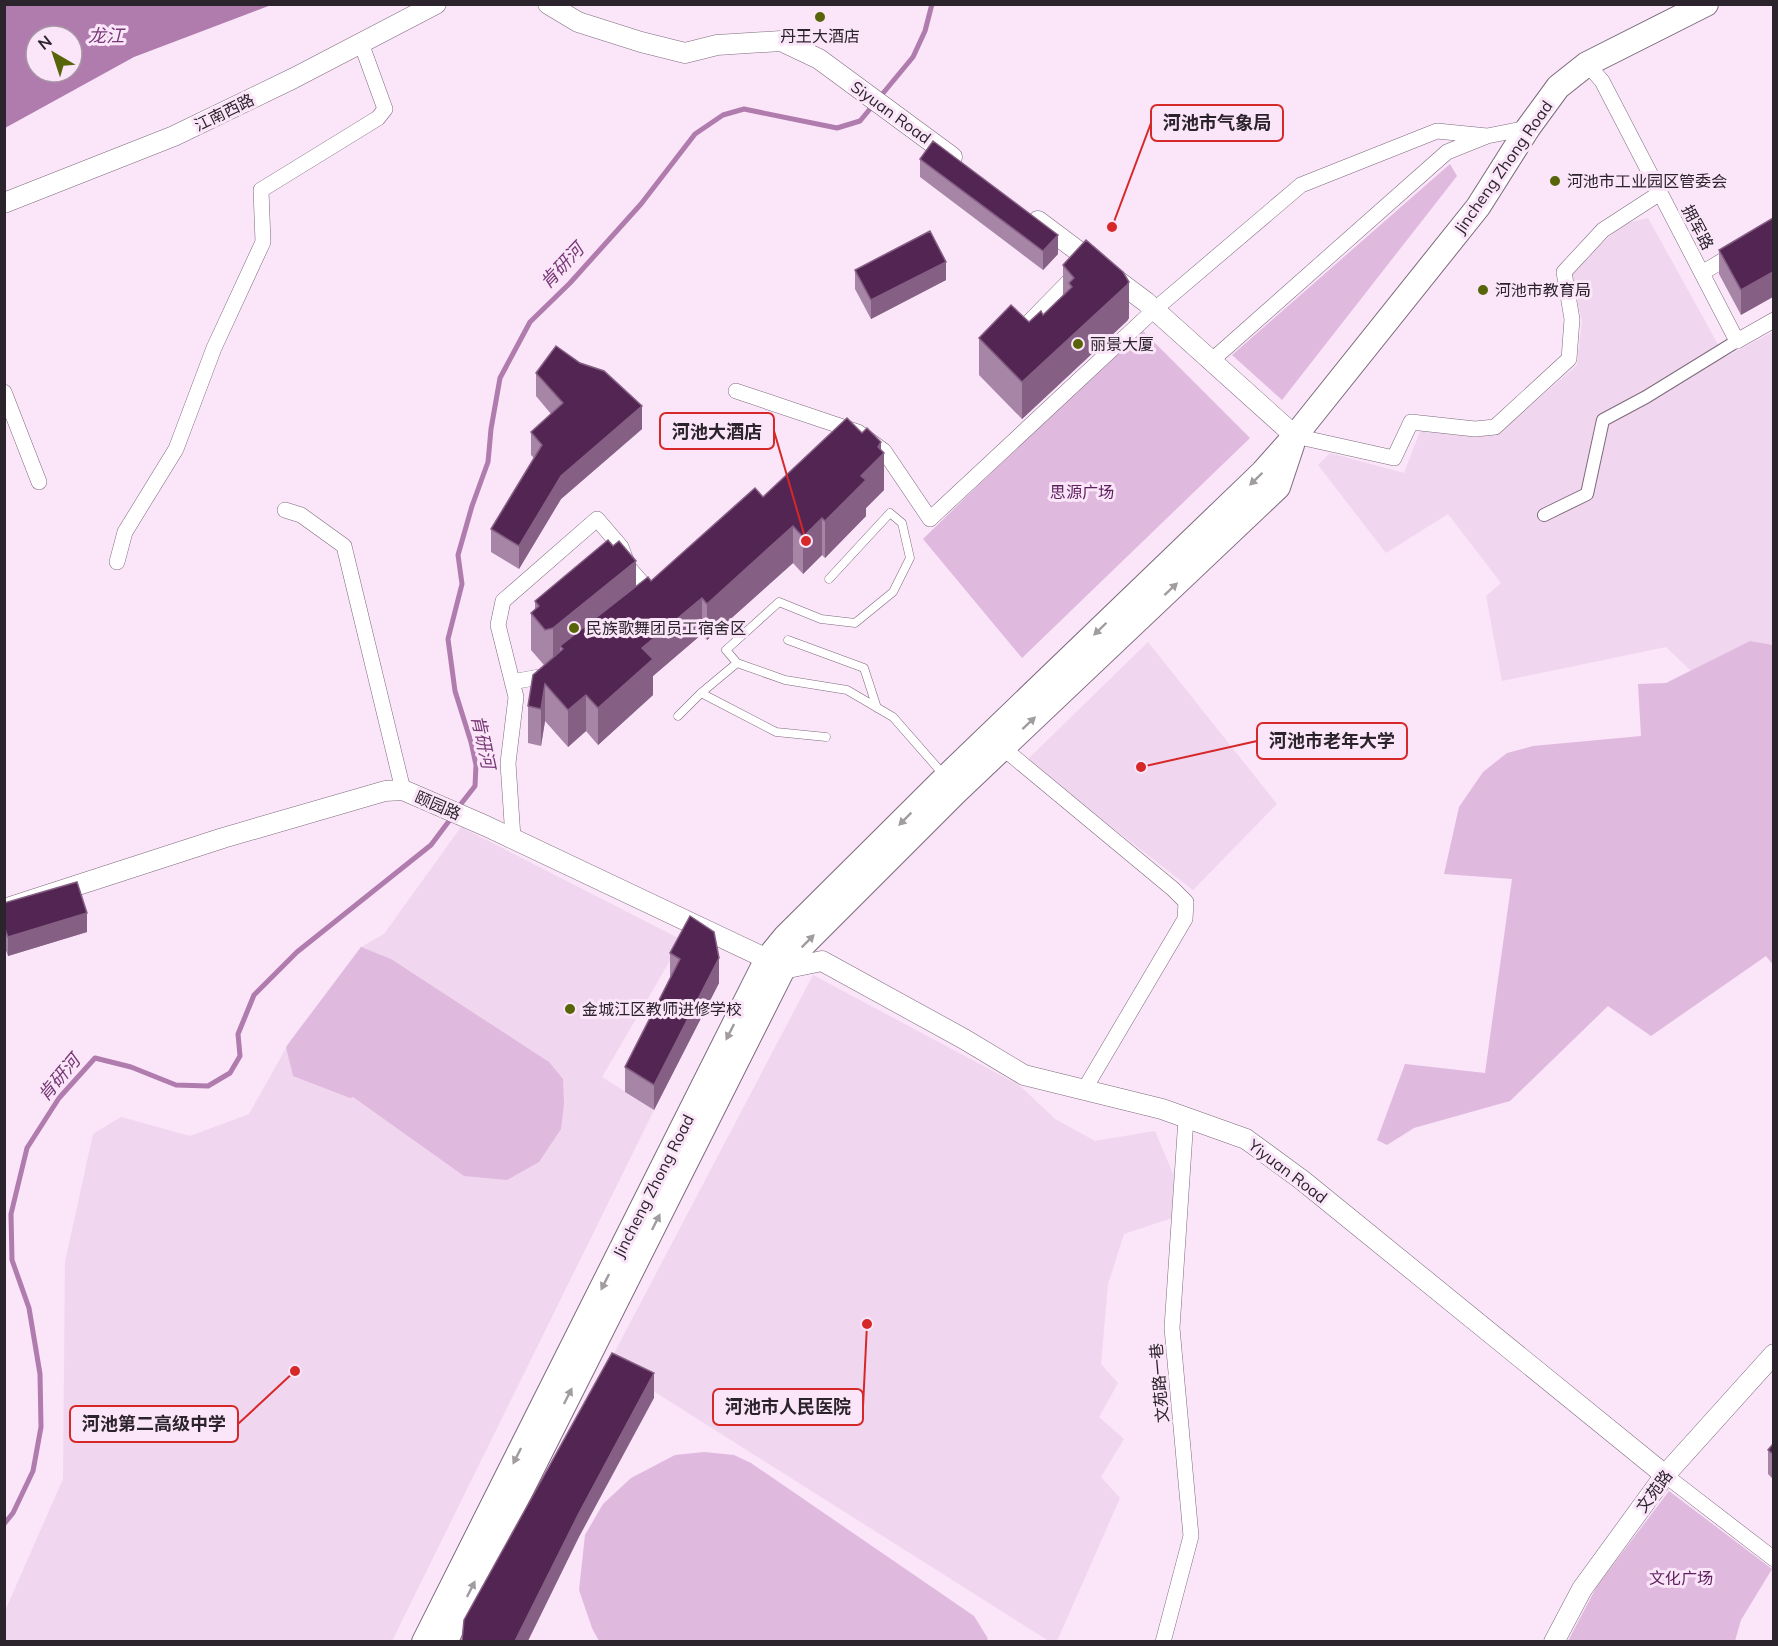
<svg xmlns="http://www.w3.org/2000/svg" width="1778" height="1646" font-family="Mulish,'Noto Sans SC',sans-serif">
<rect width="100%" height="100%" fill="#fae5f9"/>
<!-- built -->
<path fill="#f1d6ef" d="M1648 218 1725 357 1773 332V645L1750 641 1691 671 1666 647 1502 681 1486 596 1501 583 1448 514 1386 553 1318 465 1330 453 1404 473 1421 429 1454 435 1498 434 1577 365 1582 321 1570 273 1623 224Z
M1148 642 1277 804 1193 890 1026 761Z
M461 827 682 940 602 1077 654 1110 392 1641 5 1642V1611L63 1479 65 1262 93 1134 121 1117 190 1136 249 1114 290 1041 361 947 384 934Z
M813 975 1019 1085 1055 1119 1095 1141 1155 1131 1174 1176 1172 1218 1124 1234 1108 1284 1101 1364 1118 1383 1099 1417 1124 1439 1101 1477 1120 1498 1057 1641H1049L609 1363Z"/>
<!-- green -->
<path fill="#e0b9de" d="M1450 164 1457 176 1282 400 1232 355Z
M1140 328 1250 438 1022 658 923 539Z
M1750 641 1773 645V965L1766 956 1651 1036 1608 1006 1510 1101 1414 1128 1387 1145 1377 1140 1405 1064 1485 1073 1512 879 1444 874 1459 807 1483 772 1507 753 1533 746 1641 736 1638 684 1666 683Z
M361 947 391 959 549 1062 563 1079 564 1104 561 1129 539 1162 507 1180 464 1176 353 1097 350 1098 293 1076 286 1047Z
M704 1452 734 1455 751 1463 974 1616 987 1637 988 1641H599L592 1628 579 1590 585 1535 603 1504 631 1478 675 1455Z
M1669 1491 1772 1569 1741 1620 1735 1641H1568L1597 1586Z"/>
<!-- water -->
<path fill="#b07bad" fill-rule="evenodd" d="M5 4H271V5L134 57 5 128ZM36 36H72V72H36Z"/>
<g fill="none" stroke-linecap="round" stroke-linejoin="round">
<!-- stream -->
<path stroke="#b07bad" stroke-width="5" d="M457 809 475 786 476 765 471 742 455 691 448 639 462 584 458 555 472 506 488 462 491 429 500 378 530 322 570 283 641 204 695 134 723 115 744 109 837 128 860 121 913 57 925 31 932 4
M4 1524 13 1513 33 1471 41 1427 40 1374 29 1308 12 1260 11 1214 27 1148 59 1098 95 1058 131 1067 176 1085 208 1086 230 1073 240 1056 238 1034 254 995 297 952 431 845 452 817"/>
<defs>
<path id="service" d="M788 640 864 668 877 708
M737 663 785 680 847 690 893 717 943 774
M701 693 776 732 826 737
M678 716 701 693 737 663 726 650 779 602 821 619 855 623 893 592 910 558 902 523 890 513 829 579"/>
<path id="pedestrian" d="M1544 515 1587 494 1603 420 1646 397 1737 341"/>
<path id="minor" d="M1587 64 1602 81 1737 341 1774 320
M1702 273 1735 253
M1024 327 1077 273
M1211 361 1447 152 1487 136 1528 128
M736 391 858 432 884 451 930 519 1154 310 1301 185 1437 131 1487 136
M4 392 39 482
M1295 436 1394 458 1411 422 1475 429 1495 427 1569 359 1572 319 1564 272 1603 230 1660 193
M285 510 301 515 344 546 403 790
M117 562 125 532 176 449 214 348 263 242 261 190 378 118 385 109 361 43
M512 682 550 675
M1003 748 1173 889 1186 902 1185 919 1084 1090
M513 838 508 763 516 697 498 625 503 601 597 519 621 547 629 568 644 585 651 597
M1665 1475 1774 1559
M1163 1642 1191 1536 1172 1328 1186 1118"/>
<path id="tertiary" d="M548 4 578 22 641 42 685 53 717 45 781 41 819 59 952 157
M4 203 174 136 294 78 436 4
M1038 221 1146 302 1295 436
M4 909 223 838 385 791 403 790 486 826 767 959 783 969 822 961 964 1039 1024 1075 1162 1109 1246 1139 1302 1180 1665 1475
M1554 1642 1582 1589 1665 1475 1774 1354"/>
<path id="primary" d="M424 1642 767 959 785 937 946 777 1263 472 1295 436 1478 207 1528 128 1558 87 1587 64 1706 4
M445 1642 783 969 798 950 956 792 1278 487 1292 445"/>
</defs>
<!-- service casing -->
<use href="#service" stroke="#7d6a7c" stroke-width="9"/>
<!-- pedestrian casing -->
<use href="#pedestrian" stroke="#7d6a7c" stroke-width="14"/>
<!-- minor casing -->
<use href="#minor" stroke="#7d6a7c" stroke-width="16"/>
<!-- tertiary casing -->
<use href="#tertiary" stroke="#7d6a7c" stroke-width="21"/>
<!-- primary casing -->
<use href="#primary" stroke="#7d6a7c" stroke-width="26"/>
<!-- service -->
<use href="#service" stroke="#fff" stroke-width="8"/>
<!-- pedestrian -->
<use href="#pedestrian" stroke="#fff" stroke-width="12"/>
<!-- minor -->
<use href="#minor" stroke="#fff" stroke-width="15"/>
<!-- tertiary -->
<use href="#tertiary" stroke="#fff" stroke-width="20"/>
<!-- primary -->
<use href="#primary" stroke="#fff" stroke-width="24"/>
</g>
<!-- wall -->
<path fill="#a685a6" d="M920 159 1058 254 1043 270 920 177Z
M1773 218 1741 315 1719 274V250Z
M1063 265 1129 318 1127 321 1022 419 979 375V338L1029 322 1043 315 1063 296Z
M855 270 946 280 871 319 855 289Z
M536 373 642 429 561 499 519 569 491 552V529L534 458 531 455V432L551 414 536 396Z
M881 450 884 490 866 508V516L825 558 822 555 803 574 793 563 707 640 702 634 653 676V695L598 745 586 731 568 747 545 721 541 746 528 743V706L544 665 531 650V613L535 610V601L636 586 651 581 763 497Z
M4 903 87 932 8 956 4 945Z
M670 953 719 983 654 1110 625 1092V1067L670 978Z
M1773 1444V1479L1768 1474V1450Z"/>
<!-- shaded-wall -->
<path fill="#855f84" d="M1058 235V254L1043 270V251Z
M946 262V280L871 319V300Z
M1773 272V297L1741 315V290Z
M1129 282V318L1127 321 1022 419V382Z
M642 406V429L561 499 519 569V546L561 476Z
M881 442V456L884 453V490L866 508V516L825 558V521L861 476Z
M822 518V555L803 574V537Z
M793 526V563L707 640V604Z
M636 561V598L563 649 560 646V659L553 665V628Z
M702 598V634L653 676V695L598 745V708L642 648Z
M545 684V721L541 746V709Z
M586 695V731L568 747V710Z
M87 913V932L8 956V937Z
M719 958V983L654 1110V1085Z
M654 1373V1398L579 1537 528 1641H515L579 1513Z"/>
<!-- building -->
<path fill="#532552" stroke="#855f84" stroke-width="1.5" d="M933 141 1058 235 1043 251 920 159Z
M1773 218V272L1741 290 1719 250Z
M930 231 946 262 871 300 855 270Z
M1086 240 1123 272 1129 282 1127 285 1022 382 979 338 1011 305 1029 322 1041 311 1043 315 1072 287 1069 283 1074 278 1063 265Z
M556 346 580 363 604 371 642 406 561 476 519 546 491 529 542 445 531 432 563 403 536 373Z
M847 418 862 433 867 428 881 442 878 447 884 453 861 476 866 480 825 521 822 518 803 537 793 526 707 604 702 598 642 648 653 659 598 708 586 695 568 710 545 684 541 709 528 706 533 675 563 649 560 646 648 577 651 581 755 488 763 497Z
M608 540 613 546 619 541 636 561 553 628 545 630 531 613 539 606 535 601Z
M77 882 87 913 8 937 4 926V903Z
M690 916 714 932 719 958 654 1085 625 1067 680 959 670 953Z
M612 1353 654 1373 579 1513 515 1641H462L464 1620Z
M1773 1444V1454L1768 1450Z"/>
<!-- one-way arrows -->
<defs><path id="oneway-solid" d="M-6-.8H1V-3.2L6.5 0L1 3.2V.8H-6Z" transform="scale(1.5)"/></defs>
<g fill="#a09ca0">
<use href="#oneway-solid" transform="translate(1256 479) rotate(136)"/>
<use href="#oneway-solid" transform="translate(1171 589) rotate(-43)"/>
<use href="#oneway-solid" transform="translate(1100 629) rotate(136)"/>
<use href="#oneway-solid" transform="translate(1029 723) rotate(-43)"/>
<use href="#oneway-solid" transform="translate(905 819) rotate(135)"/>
<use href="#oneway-solid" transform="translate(808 941) rotate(-45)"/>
<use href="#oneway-solid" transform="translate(730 1032) rotate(117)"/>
<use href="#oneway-solid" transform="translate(656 1222) rotate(-63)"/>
<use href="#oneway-solid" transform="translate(605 1282) rotate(117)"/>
<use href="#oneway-solid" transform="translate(568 1396) rotate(-63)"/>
<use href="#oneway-solid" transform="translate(517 1456) rotate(117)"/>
<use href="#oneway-solid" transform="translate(471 1589) rotate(-63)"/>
</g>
<!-- markers -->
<g fill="#576408" stroke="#fae5f9" stroke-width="2">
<circle cx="820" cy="17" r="6"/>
<circle cx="1555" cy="181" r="6"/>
<circle cx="1483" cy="290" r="6"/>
<circle cx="1078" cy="344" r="6"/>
<circle cx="574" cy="628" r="6"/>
<circle cx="570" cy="1009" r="6"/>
</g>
<g text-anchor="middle" stroke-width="6" stroke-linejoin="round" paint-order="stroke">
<!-- poi labels -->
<g font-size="16" fill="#2c242c" stroke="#fae5f9" text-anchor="start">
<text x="820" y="42" text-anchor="middle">丹王大酒店</text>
<text x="1567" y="187">河池市工业园区管委会</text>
<text x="1495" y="296">河池市教育局</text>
<text x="1090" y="350">丽景大厦</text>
<text x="586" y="634">民族歌舞团员工宿舍区</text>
<text x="582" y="1015">金城江区教师进修学校</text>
</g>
<!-- street labels -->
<g font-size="16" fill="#2c242c" stroke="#fae5f9">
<text transform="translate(224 112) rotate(-26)" y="6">江南西路</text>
<text transform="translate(891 112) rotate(36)" y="6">Siyuan Road</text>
<text transform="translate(1503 167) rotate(-55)" y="6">Jincheng Zhong Road</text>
<text transform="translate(1698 227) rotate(62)" y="6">拥军路</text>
<text transform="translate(438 805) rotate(23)" y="6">颐园路</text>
<text transform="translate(1288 1171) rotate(37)" y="6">Yiyuan Road</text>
<text transform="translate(653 1186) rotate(-63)" y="6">Jincheng Zhong Road</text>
<text transform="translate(1159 1383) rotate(-95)" y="6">文苑路一巷</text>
<text transform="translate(1654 1491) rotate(-53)" y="6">文苑路</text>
</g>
<!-- park labels -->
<g font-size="16" fill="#5e1f5d" stroke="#fae5f9">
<text x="1082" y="498">思源广场</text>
<text x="1681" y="1584">文化广场</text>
</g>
<!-- water labels -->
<g font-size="18" font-style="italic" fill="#783876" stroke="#fae5f9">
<text x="106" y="42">龙江</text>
<text transform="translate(562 266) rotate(-47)" y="6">肯研河</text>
<text transform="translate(483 742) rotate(78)" y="6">肯研河</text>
<text transform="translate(59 1078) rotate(-50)" y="6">肯研河</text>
</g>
</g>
<!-- callouts -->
<path fill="none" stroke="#d62828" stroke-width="2" d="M1112 227L1151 123M806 541L774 431M1141 767L1257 741M867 1324L863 1407M295 1371L238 1424"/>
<g fill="#d62828" stroke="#fae5f9" stroke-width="2">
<circle cx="1112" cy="227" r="6"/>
<circle cx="806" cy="541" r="6"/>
<circle cx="1141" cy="767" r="6"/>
<circle cx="867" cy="1324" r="6"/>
<circle cx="295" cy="1371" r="6"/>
</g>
<g fill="#fae5f9" stroke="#d62828" stroke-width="2">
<rect x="1151" y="105" width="132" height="36" rx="6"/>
<rect x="660" y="413" width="114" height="36" rx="6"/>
<rect x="1257" y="723" width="150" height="36" rx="6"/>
<rect x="713" y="1389" width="150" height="36" rx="6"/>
<rect x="70" y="1406" width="168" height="36" rx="6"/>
</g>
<g font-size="18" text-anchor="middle" font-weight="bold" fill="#2c242c">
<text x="1217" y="129">河池市气象局</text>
<text x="717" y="438">河池大酒店</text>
<text x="1332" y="747">河池市老年大学</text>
<text x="788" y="1413">河池市人民医院</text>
<text x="154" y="1430">河池第二高级中学</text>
</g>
<!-- border -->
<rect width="1778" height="1646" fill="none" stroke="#2c242c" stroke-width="12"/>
<!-- north arrow -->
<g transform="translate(54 54) rotate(321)"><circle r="28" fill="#fae5f9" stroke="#a898a7" stroke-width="1.5"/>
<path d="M0-4.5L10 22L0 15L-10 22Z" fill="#576408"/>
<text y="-9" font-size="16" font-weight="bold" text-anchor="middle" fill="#2c242c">N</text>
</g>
</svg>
